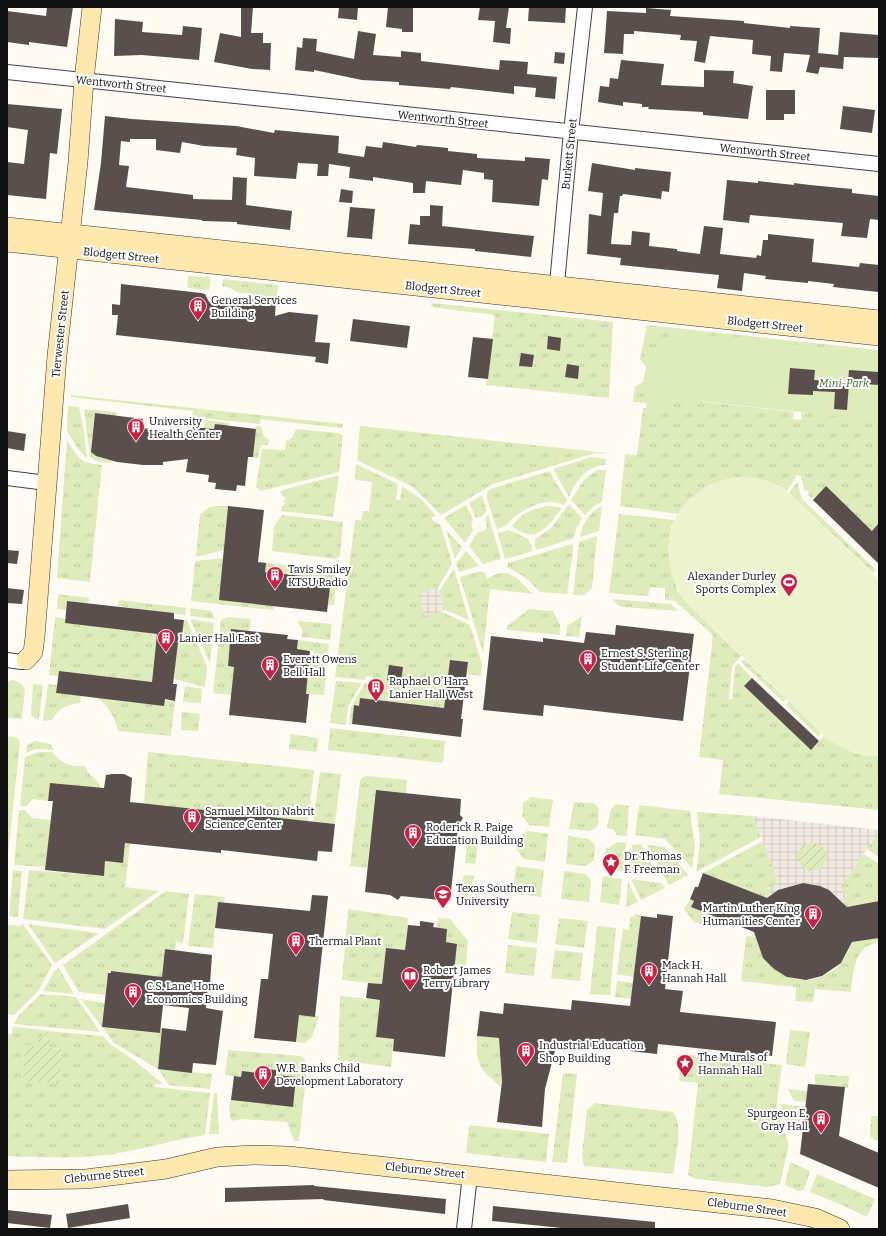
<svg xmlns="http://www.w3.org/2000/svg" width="886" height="1236" font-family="Bitter,serif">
<defs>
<pattern id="grass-tufts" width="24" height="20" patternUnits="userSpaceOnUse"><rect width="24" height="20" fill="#ddecba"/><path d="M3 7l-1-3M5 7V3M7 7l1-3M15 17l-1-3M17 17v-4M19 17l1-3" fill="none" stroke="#bdc99f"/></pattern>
<pattern id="garden-furrows" width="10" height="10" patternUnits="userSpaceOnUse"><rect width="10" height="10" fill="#ddecba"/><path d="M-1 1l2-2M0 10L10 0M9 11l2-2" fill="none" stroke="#bdc99f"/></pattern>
<pattern id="plaza-grid" width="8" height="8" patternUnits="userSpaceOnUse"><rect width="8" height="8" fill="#f1eae0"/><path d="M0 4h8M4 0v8" fill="none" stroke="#cec8bf"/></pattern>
</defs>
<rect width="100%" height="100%" fill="#fffbf3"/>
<!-- grass -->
<path fill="url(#grass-tufts)" d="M188 276 211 277 209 290 187 288Z
M223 279 278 285 277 297 239 293 228 287 222 286Z
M432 303 613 322 609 398 486 385 495 315 431 307Z
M647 325 879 350V361L784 356 648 403 633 402 635 387 643 382 646 367 640 359Z
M686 390 698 400 706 402 794 412 793 419 801 420 802 412 879 420V527L877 526 872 531 826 487 815 498 814 497 812 498 808 495 809 493 807 490 805 492 801 476 795 475 796 477 787 491C750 466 701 477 678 514L620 506 625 454 637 455 643 408H650Z
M71 395 343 424 342 428 261 419 260 424 201 418V420L191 427 193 411 71 397Z
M68 406 79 407 84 432 87 459 78 449 67 431Z
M84 409 116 412V416L95 413 91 452 96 456 112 461 111 463 98 462 90 457Z
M205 420 229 423 228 426 215 424 214 429 204 428Z
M256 426H261L264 436 269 440 268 445H261L258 458 253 457Z
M360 426 607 453 603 454 595 453 493 484 441 515 413 487 357 460Z
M296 429 338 433 343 435 339 472 261 491 256 487 262 449 285 450 286 441 292 438Z
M67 440C78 458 79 463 102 465L90 582 57 578Z
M592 457 606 459 605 465C587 466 576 480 569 497L553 469Z
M356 464 398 484 396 500H400L402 486 422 500 436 516 432 517V520L441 525 452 564 437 589 419 594 426 616 440 611 470 625 482 664 481 676 467 674 468 662 450 660 444 708 360 698 359 706H354L352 724 349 725 351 707 365 683 372 684 373 677 366 676 365 680 335 677 355 520H361L363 511H369L372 482 355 480Z
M597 470H606L602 502 594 506 585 515 571 500 584 480Z
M550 471 554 480 567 500 564 505C548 497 529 506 517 515 508 522 508 526 497 529L487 499V492L493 488Z
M339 475 333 517 280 511 282 509 281 507 285 504 284 501 286 499 280 492 283 490Z
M797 482 802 499 876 570 873 573 789 493Z
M482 495 487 511 481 517 476 518 469 503Z
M569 504 582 518 576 529 574 538 536 550 535 539 551 528Z
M466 505 473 520 471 525 473 530 465 543 444 518Z
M218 506H228L224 546 235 547 196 557 200 514 210 507Z
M550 506 562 508C547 528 536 545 512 526 520 514 536 507 550 506Z
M602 506 599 531 580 537C582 524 590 512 602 506Z
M488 514 501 559 483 564 469 546 478 532C483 532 485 531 487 527L485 519Z
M619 514 675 520 671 527 677 590 687 603 741 656 732 666 729 699H732L735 667 738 663 752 678 744 686 811 749 824 736 829 740 879 756V810L719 794 723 760 699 757 713 635 675 601 665 600V588L650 587 648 596 609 593Z
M282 515 343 522 340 556 336 559 272 551 274 526Z
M446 530 462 547 455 559Z
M509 530 528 539 533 551 505 559 498 533Z
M597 536 592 588 584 595H573L579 542Z
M572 544 573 550 567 594 540 592 526 578 507 567 508 563Z
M466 551 479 566 459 572 456 564Z
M224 558 274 606 273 610 191 601 195 561Z
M266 563 337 571 334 605H328L331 580 265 572Z
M454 569 469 620 445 610 439 591Z
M481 571 486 574 487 579C509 564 518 580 533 594L490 589 483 653 460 577Z
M58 594 89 598 88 603 67 601 66 610 57 609Z
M612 599 671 604 678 611 623 607 618 605Z
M119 600 186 608 185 615 118 606Z
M190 608 211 611 215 619 190 616Z
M529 609 553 611 560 625V635L507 630V626Z
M582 616 579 637 566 636 567 626Z
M55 617 66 619V623L157 634 152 682 59 671 58 676 49 675Z
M229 617 251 619 249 631 231 629 228 666 234 667 231 695 213 693 221 620Z
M190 619 214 623 210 663Z
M184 620H187L207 667 205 687 174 679 179 635H182Z
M297 621 332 624 330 640 302 637V630Z
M298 640 329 644 324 695 306 694 309 662 303 655 313 657 314 651 297 649Z
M744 659 786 699 783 702 741 662Z
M13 680 21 683 25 689 22 719 7 718V682Z
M336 681 362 683 348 706 346 725 330 723Z
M33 684 43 685 39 720 34 718 31 715Z
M48 684 57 685 56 693 81 696 80 703C68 704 58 708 52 720L43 721Z
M185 686 202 689 201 703 183 702Z
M97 698 175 701 171 736 118 731C116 719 107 704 97 698Z
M789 701 821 733 818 736 786 705Z
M182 712 200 714 198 731 181 730Z
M330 728 445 741 443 763 328 750Z
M290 734 318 738 317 752 289 749Z
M9 736 18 738 20 743 7 863V741Z
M35 741 50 744 54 750 36 749 26 753 27 745Z
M38 752H52C60 763 72 768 85 766 87 776 98 777 100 788L50 783 48 801 33 799 26 806H20L25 757Z
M148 752 314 770 308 821 144 804Z
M320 772 341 774 335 824 313 821Z
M368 776 407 780 406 793 376 790 367 868 350 866 360 781 363 777Z
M531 797 553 800 549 827 529 825 522 816 523 803Z
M574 802 594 803 599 809 598 826 590 831 569 829Z
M616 804 629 806 627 836 617 835 613 829 607 828 611 809Z
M639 805 690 811 695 846 692 868 665 839 635 835Z
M19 810H25L32 818 51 820 46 867 14 865Z
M697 812 753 816 761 837 696 872 700 843Z
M527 831 548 834 545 862 524 859 517 850 519 838Z
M879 832V857L867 849Z
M568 836 589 839 595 845 594 860 586 866 566 864Z
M126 840 138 841 137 844H130L125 887 159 891 105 929 23 919 29 870 104 876 105 861 123 863Z
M763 841 778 881 768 899 703 873Z
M467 842 478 843 475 864 465 863Z
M617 842 626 843 623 871 614 870 609 864 604 863 606 847 609 848Z
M641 844 657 876 631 871 632 845Z
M647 845 665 847 688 875 669 885Z
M864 854 879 864V901L846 907 842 901 847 896 840 887Z
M516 866 544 870 541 897 513 893Z
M13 870 22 871 18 917 9 916Z
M564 871 586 874 591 881 589 902 561 899Z
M464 875 474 876 469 894 466 901 456 895 462 883Z
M603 876 622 879 619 905 600 902Z
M631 879 661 883 665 888 641 900Z
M628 882 638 902 629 906H626Z
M166 891 189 894 183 943 176 942 175 950 165 949 161 988 152 976 111 971V973H108L105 995 79 992 63 965Z
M195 894 225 897 224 902H218L213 948 188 946Z
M690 899 694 901 691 907 739 926 702 924 694 922 684 909Z
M348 909 408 918 405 950 386 948 382 984 342 980Z
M512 912 540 915 537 943 508 939Z
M636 914 641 916 634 977 617 974 623 929 629 930 630 918Z
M438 918 450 919 468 941 466 965 455 964 457 944 446 942 447 929 437 928Z
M559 918 588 921 584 948 555 944Z
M22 923 52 965 39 990 14 1015 7 1014V925L21 926Z
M28 924 99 933 55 963Z
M597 926 616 928 610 995 590 994Z
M746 936 756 937C765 976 807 995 838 966 844 959 850 951 851 942L879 938V942C853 947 854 970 851 992L815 989 813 1002 795 1001 796 987 741 981Z
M508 945 537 948 534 976 505 973Z
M555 950 583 953 580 981 551 978Z
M58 968H59L74 994 43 991 55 970Z
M617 981 633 983 631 999 615 997Z
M41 994 76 997 100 1032 14 1024 19 1015Z
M340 996 380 1000 376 1037 394 1039 391 1067 338 1060Z
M81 999 105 1003 102 1028 113 1027 114 1029 127 1028V1030L148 1032 149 1031 159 1034 160 1028H162L158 1069 212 1074 210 1089 169 1085 158 1069 114 1043Z
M299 1015 319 1016 312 1037 305 1043 296 1042Z
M13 1027 44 1030 43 1038 39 1046 25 1045 22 1081 62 1049 50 1048 47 1040 48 1031 103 1036 111 1045 134 1060 163 1084H155V1087L210 1093 205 1135C177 1139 151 1147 124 1152 86 1160 45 1157 7 1156V1034H12Z
M790 1030 810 1032 805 1067 786 1064Z
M477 1036 499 1038 502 1088C479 1067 476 1068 477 1036Z
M228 1050 300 1056 304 1058 307 1067 299 1141H294L287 1122 243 1119 231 1121 229 1107 231 1100 292 1106 276 1075V1070L266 1069 265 1074 242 1071 241 1077 225 1075Z
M682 1054 782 1065 776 1110 789 1144 780 1184 768 1187 696 1179 688 1175 698 1083 679 1081Z
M563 1073 577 1074 567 1163 552 1162Z
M815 1074 849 1076 848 1088 815 1084Z
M788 1089 807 1091 806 1102 794 1101Z
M214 1093H217L219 1134H209Z
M595 1103 673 1112C684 1125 675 1158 673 1174L584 1166 582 1155 587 1110Z
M781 1104 805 1107 802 1132 787 1126Z
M871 1116H879V1142L870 1137Z
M469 1125 549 1134 546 1162 466 1153Z
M790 1162 810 1171 804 1190 799 1191 785 1185Z
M817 1174 875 1199 867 1217 842 1205 810 1192Z"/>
<!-- park -->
<path fill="#ddecba" d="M685 333 879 353V421L675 398 646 411 651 359Z"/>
<!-- garden -->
<path fill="url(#garden-furrows)" d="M797 857a15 15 0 1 1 30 0a15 15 0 1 1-30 0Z
M44 1030 48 1031 47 1040H50V1048L62 1049 59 1084 22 1081 25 1045 39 1046V1038H43Z"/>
<!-- pitch -->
<path fill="#ecf3cd" d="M736 477 762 479 785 490 879 580V756C861 758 844 750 829 740L687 603C648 552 672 487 736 477Z"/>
<!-- plaza -->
<path fill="url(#plaza-grid)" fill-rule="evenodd" d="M438 588 445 610 425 616 419 594Z
M753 816 879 830V832L840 887 847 896 842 901 829 890 811 884 795 885 778 890 772 895 768 888 778 883V880ZM812 842 823 847 827 857 822 868 811 872 801 867 797 856 802 846Z"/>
<!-- building -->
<path fill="#594f4c" d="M47 7H73L67 47 29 42V45L7 42V11L46 16Z
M241 7H253L251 33H263V43H271L270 70 252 69 214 62 220 33 241 37Z
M339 7H358L357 20 338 18Z
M388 7H413V32H402V29L386 27Z
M480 7H509L506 28H511L510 44 493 42 495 21 478 20Z
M529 7H566L565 23 528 21Z
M646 8 671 10 670 16 744 21V23L790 28V26L820 28 818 53 838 55 840 32 879 35V58L844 57 843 69 820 67 818 74 806 72 810 55 784 53 782 72 770 71 771 56 752 54 753 40 710 36 705 63 694 61 697 41 680 40 681 35 634 31V34H624L623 54 604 53 607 11 646 13Z
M115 19 143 22 142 32 182 35 183 26 202 28 199 60 142 55 114 56Z
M358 31 376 34 373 55 401 57V51L421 53V61L499 70 500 60 528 62 527 74 557 77 555 99 535 97 536 88 514 86V94L451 87 450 89 399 85V82L362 80 314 70V72L295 70 297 47 302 48 303 38 317 39 316 51 354 59Z
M555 52 565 53 564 64 554 63Z
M621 60 664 64 661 85 704 87V70L734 71 733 83 753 86 748 119 703 115V112L648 109 649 107H642V104L623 102V106L598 102 600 86 609 87 610 78 618 79Z
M766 90H795V114H784V120H766Z
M7 104 62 109 57 154 50 153 46 199 7 195V162L24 164 28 130 7 127Z
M843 106 875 110 872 133 840 129Z
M105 116 132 119 236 126 274 133 275 130 339 136 338 153 364 157 366 146 382 148 383 142 416 147 417 145 448 148V151L477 154V158L525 161V157L550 159 548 180 542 179 539 206 492 202 493 180 484 179V173L463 170 461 185 426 181 425 193H413V183L373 177V181L349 178 350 167 329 164 328 176H317L318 164 298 163 296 179 254 176 255 158 236 155 237 148 204 146 182 142 180 153 156 150V139H130V142L121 141 119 165 129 166 126 187 193 195V199L232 200 233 177 247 178 246 205 292 211 290 230 237 224V222L202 221V220L94 210 101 163Z
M592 163 635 170V168L671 172 669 192 662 191 661 199 623 194 622 196H620L618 213H614L611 244 631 245 632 231 650 233 649 246 677 249V251L700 254 704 226 723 228 720 254 756 258 757 255 761 256 763 240H768V234L814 239 812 262 859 267 860 263 879 265 878 292 833 287 834 284 808 281V283L765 279 766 276 744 273 742 291 717 288 719 275 620 265 621 258 587 254 589 214 601 216 603 193 588 191Z
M727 180 758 183V181L794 185V183L810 185 852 189V193L879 196V220L870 219 867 238 841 236 843 223 750 215 749 223 723 220Z
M341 189 353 191 352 203 339 202Z
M430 205 443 206 442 226 534 236 531 257 475 251V249L408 244 410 224 420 225V216H430Z
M350 207 375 209 372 239 347 237Z
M121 284 201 293 205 294 209 302 233 305 235 299 239 297 276 300 275 316 289 312 318 315 315 342 330 343 328 364 315 362 316 357 116 335 118 315H112V304L120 305Z
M353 319 410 326 407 348 350 341Z
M548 336 561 338 560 351 547 349Z
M473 337 493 339 488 379 468 377Z
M521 353 534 355 532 367 519 366Z
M567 364 579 366 578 379 565 377Z
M790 368 815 370 814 380 848 382 849 370 879 372V385L849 383 847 410 834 409 835 392 813 391V395L788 394Z
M95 413 143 419 141 428 192 433 193 427 214 429 215 424 256 429 253 457H248L245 486 237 485 236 491 215 489 216 483 208 482 209 475 186 472 188 459 163 462V465H143L117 462 96 456 91 452Z
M7 431 26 434 24 451 7 448Z
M826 486 872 531 879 523V564L813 500Z
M228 506 264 510 258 562 266 563 265 572 331 579 327 612 219 600Z
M7 550 19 551 17 564 7 563Z
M7 588 24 590 22 604 7 603Z
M67 601 174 613V619L184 620 182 635H179L173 684H177L175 701 165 699 164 706 56 693 59 671 152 682 157 634 65 623Z
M616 625 694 634 683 721 544 705 543 716 483 710 491 636 543 642V638L584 643 586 632 615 635Z
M231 629 288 635 287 639 298 640 297 649 310 651 306 694H309L306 723 229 715 234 667 228 666Z
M450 660 468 662 461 719H463L461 737 352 724 354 705 359 706 360 698 444 708Z
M389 665 403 667 401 682 387 680Z
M752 678 819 741 811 750 744 686Z
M112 774H124L132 778 130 802 335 824 332 852 318 851 317 861 221 850V853L125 843 123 863 105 861 104 876 45 870 53 801H48L50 783 104 788 106 775Z
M376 790 461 799 460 815 463 818 458 826 450 901 401 896 398 900 390 895 365 892Z
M703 873 767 898 778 890 803 883 820 886 829 890 847 907 879 901V938L852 942 841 963 822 976 806 980 787 977 774 969 763 958 754 932 691 907 694 901 690 899 695 887H698Z
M312 895 328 896 315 1017 299 1015 296 1042 254 1038 261 979H268L273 934 215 928 218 902 310 911Z
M657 914 673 916 665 989 683 991 680 1012 776 1022 772 1056 658 1044 657 1054 557 1043 545 1089 542 1127 497 1122 502 1082 499 1038 477 1036 480 1011 503 1014 504 1003 571 1010 572 1000 630 1006 641 916 657 918Z
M420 921 434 923 433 927 447 929 446 942 457 944 445 1057 393 1051 394 1039 376 1037 380 1000 366 998 368 983 382 984 386 948 405 950 408 925 420 926Z
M165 949 212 955 210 984H208L206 1008 223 1011 216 1065 193 1063 192 1073 158 1069 162 1028 186 1031 189 1008 163 1005 160 1033 102 1027 108 973H111V971L162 977Z
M266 1069 276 1070V1075L296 1077 293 1107 231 1100 234 1076 241 1077 242 1071 265 1074Z
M808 1084 845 1087 839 1136 879 1153V1188L800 1154Z
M314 1185V1186L446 1199 445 1214 323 1200 324 1199 225 1202V1188Z
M128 1204 130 1218 68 1228 66 1214Z
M493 1206 655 1222V1229H571L492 1221Z
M7 1210 52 1215 50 1228 7 1223Z"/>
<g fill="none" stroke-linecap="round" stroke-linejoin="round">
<defs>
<path id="street" d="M7 72 879 164
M556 295 571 132 585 7
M7 478 47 483
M7 660 22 662 26 660
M464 1229 470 1175"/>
<path id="secondary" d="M7 227 879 320
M7 242 879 336
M26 660 33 652 35 637 57 356 78 162 84 80 92 7
M7 1180 86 1179 166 1169 217 1157 253 1155 288 1156 772 1209 815 1218 840 1229"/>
</defs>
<!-- street casing -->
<use href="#street" stroke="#434343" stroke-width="16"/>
<!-- secondary casing -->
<use href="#secondary" stroke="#323232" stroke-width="20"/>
<!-- street -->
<use href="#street" stroke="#fff" stroke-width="14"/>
<!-- secondary -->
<use href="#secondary" stroke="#ffe8ae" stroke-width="19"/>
</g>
<!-- icons -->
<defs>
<symbol id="building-pin" viewBox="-11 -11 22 30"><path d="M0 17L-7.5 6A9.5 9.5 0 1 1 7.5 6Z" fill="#c72146" stroke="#fff"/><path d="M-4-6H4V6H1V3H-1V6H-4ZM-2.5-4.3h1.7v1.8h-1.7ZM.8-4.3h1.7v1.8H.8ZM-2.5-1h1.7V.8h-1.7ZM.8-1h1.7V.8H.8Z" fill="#fff"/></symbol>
<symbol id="stadium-pin" viewBox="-11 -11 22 30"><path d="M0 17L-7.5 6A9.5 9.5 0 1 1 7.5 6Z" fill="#c72146" stroke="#fff"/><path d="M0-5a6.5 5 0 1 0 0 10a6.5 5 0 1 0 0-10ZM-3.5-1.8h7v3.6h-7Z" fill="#fff"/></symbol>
<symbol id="sight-pin" viewBox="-11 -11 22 30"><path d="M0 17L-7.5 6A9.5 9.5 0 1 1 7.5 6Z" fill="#c72146" stroke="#fff"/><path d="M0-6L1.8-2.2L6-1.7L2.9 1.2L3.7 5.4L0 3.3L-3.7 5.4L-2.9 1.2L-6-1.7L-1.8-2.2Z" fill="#fff"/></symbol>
<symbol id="university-pin" viewBox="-11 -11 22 30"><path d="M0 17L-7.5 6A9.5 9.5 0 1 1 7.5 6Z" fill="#c72146" stroke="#fff"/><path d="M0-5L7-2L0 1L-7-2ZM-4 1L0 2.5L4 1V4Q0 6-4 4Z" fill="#fff"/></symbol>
<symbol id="library-pin" viewBox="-11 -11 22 30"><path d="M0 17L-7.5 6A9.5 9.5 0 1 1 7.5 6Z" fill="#c72146" stroke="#fff"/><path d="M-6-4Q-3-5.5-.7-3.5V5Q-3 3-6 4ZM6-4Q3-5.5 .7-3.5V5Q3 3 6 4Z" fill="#fff"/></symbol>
</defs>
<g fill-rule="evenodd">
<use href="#building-pin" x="188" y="296" width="20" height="27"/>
<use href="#building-pin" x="126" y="417" width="20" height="27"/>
<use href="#building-pin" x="265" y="565" width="20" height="27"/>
<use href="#stadium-pin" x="779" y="572" width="20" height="27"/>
<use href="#building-pin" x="156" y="628" width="20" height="27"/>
<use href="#building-pin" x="578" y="649" width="20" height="27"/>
<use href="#building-pin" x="260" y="655" width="20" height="27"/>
<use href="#building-pin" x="366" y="677" width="20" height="27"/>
<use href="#building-pin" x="182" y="807" width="20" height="27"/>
<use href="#building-pin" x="403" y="823" width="20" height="27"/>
<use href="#sight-pin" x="601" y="852" width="20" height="27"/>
<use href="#university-pin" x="433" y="884" width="20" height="27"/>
<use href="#building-pin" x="803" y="904" width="20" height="27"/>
<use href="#building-pin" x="286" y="931" width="20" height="27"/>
<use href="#building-pin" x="639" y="961" width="20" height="27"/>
<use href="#library-pin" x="400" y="966" width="20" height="27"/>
<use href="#building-pin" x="123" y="982" width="20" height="27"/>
<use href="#building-pin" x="516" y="1041" width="20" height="27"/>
<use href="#sight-pin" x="675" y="1053" width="20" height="27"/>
<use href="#building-pin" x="253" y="1064" width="20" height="27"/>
<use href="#building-pin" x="811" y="1109" width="20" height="27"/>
</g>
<g text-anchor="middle" stroke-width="4" stroke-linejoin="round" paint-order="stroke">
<!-- street labels -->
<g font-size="11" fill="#101010" stroke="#fff">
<text transform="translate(121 84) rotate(6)" y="4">Wentworth Street</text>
<text transform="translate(443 119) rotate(6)" y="4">Wentworth Street</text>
<text transform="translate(765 152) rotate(6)" y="4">Wentworth Street</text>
<text transform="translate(569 154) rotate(-84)" y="4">Burkett Street</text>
<text transform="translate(121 255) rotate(6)" y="4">Blodgett Street</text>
<text transform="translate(443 289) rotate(6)" y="4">Blodgett Street</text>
<text transform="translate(765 324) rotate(6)" y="4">Blodgett Street</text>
<text transform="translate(60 334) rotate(-84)" y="4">Tierwester Street</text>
<text transform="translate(425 1170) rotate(6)" y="4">Cleburne Street</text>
<text transform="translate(104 1175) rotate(-6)" y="4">Cleburne Street</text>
<text transform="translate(747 1207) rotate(8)" y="4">Cleburne Street</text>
</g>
<!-- poi labels -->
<g font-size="11" fill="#101010" stroke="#fff" text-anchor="start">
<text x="211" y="304">General Services<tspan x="211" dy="13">Building</tspan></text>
<text x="149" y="425">University<tspan x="149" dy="13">Health Center</tspan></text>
<text x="288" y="573">Tavis Smiley<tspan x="288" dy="13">KTSU Radio</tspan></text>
<text x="776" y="580" text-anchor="end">Alexander Durley<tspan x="776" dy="13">Sports Complex</tspan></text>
<text x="179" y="642">Lanier Hall East</text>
<text x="601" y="657">Ernest S. Sterling<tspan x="601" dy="13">Student Life Center</tspan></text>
<text x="283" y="663">Everett Owens<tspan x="283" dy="13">Bell Hall</tspan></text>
<text x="389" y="685">Raphael O'Hara<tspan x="389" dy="13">Lanier Hall West</tspan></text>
<text x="205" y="815">Samuel Milton Nabrit<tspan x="205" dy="13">Science Center</tspan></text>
<text x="426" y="831">Roderick R. Paige<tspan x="426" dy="13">Education Building</tspan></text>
<text x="624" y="860">Dr. Thomas<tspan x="624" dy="13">F. Freeman</tspan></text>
<text x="456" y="892">Texas Southern<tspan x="456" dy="13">University</tspan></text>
<text x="800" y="912" text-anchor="end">Martin Luther King<tspan x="800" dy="13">Humanities Center</tspan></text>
<text x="309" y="945">Thermal Plant</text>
<text x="662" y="969">Mack H.<tspan x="662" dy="13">Hannah Hall</tspan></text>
<text x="423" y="974">Robert James<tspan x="423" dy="13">Terry Library</tspan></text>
<text x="146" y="990">C.S. Lane Home<tspan x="146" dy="13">Economics Building</tspan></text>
<text x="539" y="1049">Industrial Education<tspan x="539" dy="13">Shop Building</tspan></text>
<text x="698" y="1061">The Murals of<tspan x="698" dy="13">Hannah Hall</tspan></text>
<text x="276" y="1072">W.R. Banks Child<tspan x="276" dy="13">Development Laboratory</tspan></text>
<text x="808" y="1117" text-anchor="end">Spurgeon E.<tspan x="808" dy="13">Gray Hall</tspan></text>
</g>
<!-- park labels -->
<g font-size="11" font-style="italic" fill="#3b6c1c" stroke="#fff">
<text x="844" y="387">Mini-Park</text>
</g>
</g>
<!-- border -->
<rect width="886" height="1236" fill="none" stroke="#101010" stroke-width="16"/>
</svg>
